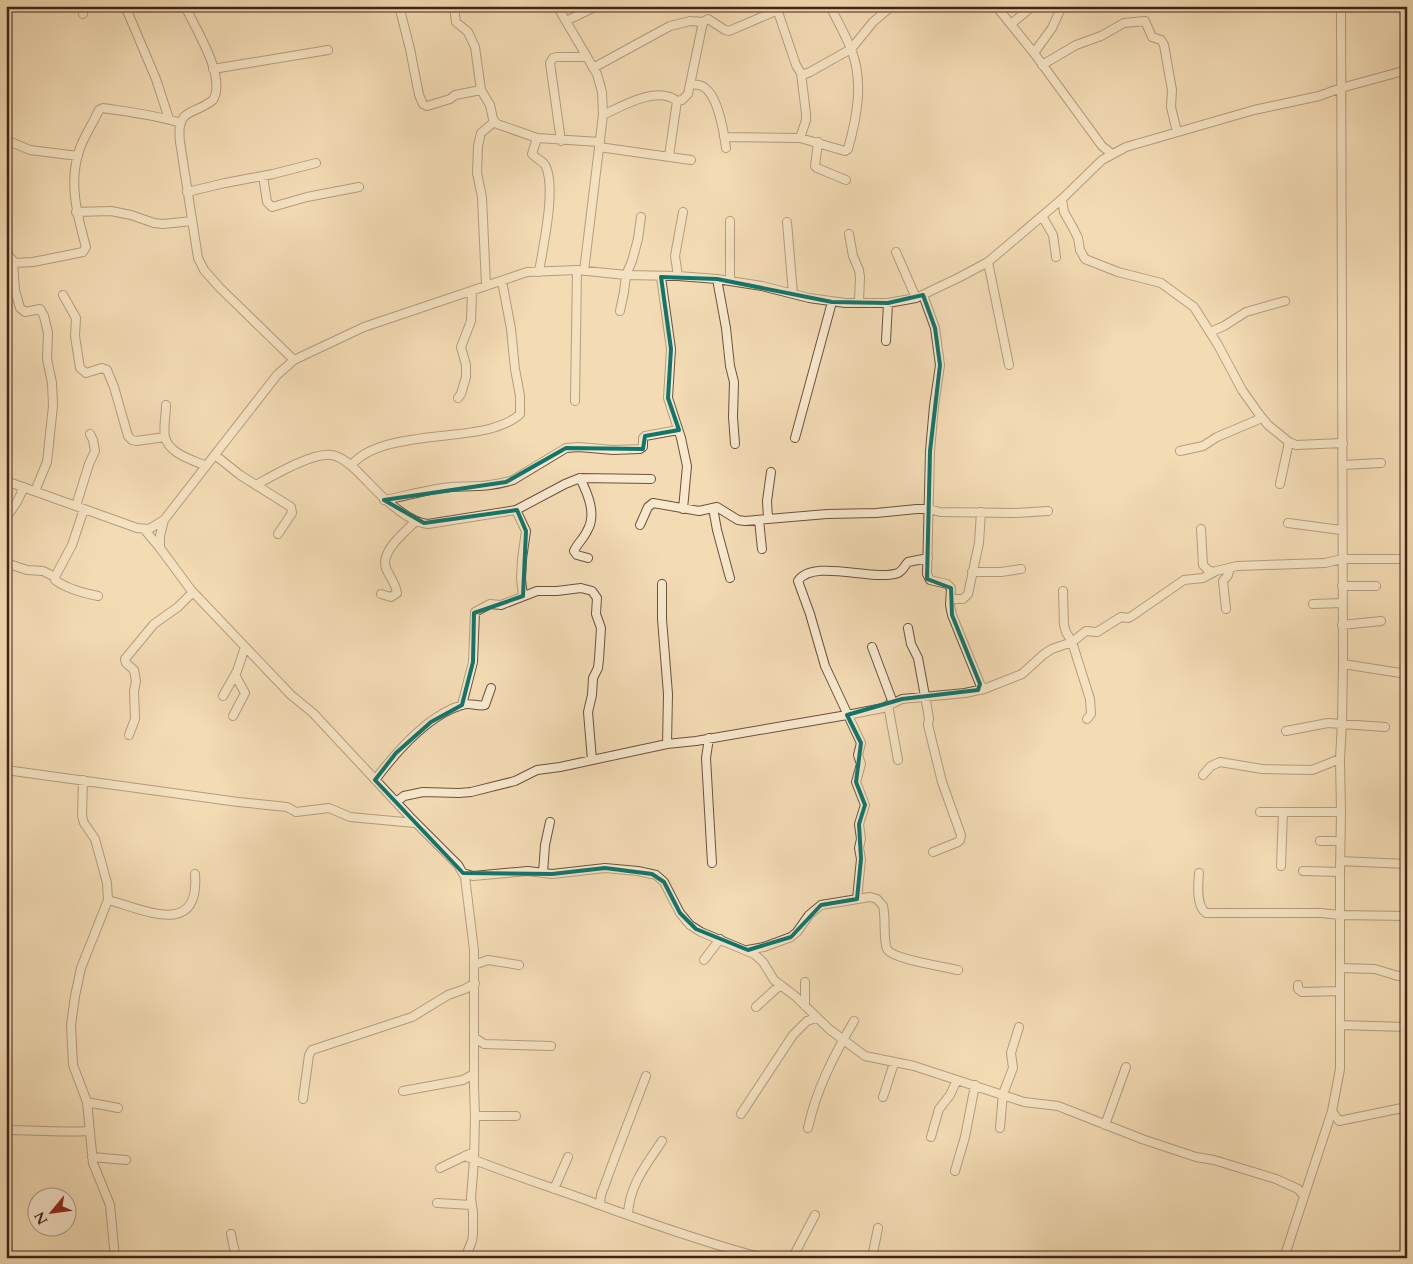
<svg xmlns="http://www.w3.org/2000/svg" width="1413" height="1264" font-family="Cardo,serif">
<rect width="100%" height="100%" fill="#f3dbb4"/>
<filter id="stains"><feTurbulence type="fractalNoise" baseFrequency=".004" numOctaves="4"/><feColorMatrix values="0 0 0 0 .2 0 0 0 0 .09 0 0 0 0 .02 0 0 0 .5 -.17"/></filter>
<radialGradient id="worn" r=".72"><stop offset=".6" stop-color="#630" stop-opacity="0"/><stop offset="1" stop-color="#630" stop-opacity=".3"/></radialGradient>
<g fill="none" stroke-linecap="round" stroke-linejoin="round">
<defs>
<path id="minor" d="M82 6 83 14
M125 6 156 79 169 119
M185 6C195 28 227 77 213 100 193 116 176 107 180 142L198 258 204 270 219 287 294 360
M399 6 410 49 419 95 423 104 427 106 450 99 455 95 481 90
M454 6 456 22 468 32 475 47 481 90 490 105 493 119 497 124 537 138 600 142
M557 6 597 74 602 92 603 115 584 271
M776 6 796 65 801 73 806 114V120L800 138
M996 6 1034 53 1102 146 1112 154
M566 21 597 6
M1011 24 1033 6
M1034 53 1052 28 1062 6
M1042 65 1076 45 1101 36 1124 23 1145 21 1152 37 1161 40 1164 45 1172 90 1171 107 1177 132
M593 68 670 26 690 21 703 22
M213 69 328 50
M801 73 805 74 810 72 851 49 873 22 892 6
M690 84C695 85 701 84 705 88 718 97 724 133 726 148
M677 101 682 100 688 94 703 22 708 19 725 30 729 31 778 10
M603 115C622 106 658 85 677 101
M724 137 800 138 845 151 848 149C857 117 864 81 851 49 845 34 837 20 830 6
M537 138 532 154C536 159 544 161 546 167 556 190 543 246 539 272
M6 140 30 150 78 156
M561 141 550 63 553 58 557 57H587
M818 142 815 166 817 168 846 180
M599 147 691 160
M669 156 677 101
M263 176 267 202 272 207 307 197 359 187
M187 192 225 183 273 174 316 163
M1062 199 1064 212 1073 228 1078 238 1080 250 1085 259 1118 272 1161 283 1194 307 1218 345 1242 390 1259 414 1268 425 1289 442 1296 445 1343 443
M76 212 111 211 131 215 154 223 163 224 192 221
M1042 216 1053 235 1056 257
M787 222 793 294
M6 231 8 255 15 263 33 262 83 252 86 247C77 215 68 181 80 148 85 135 93 123 99 110L103 108C129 112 156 115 181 123
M849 234 853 256 859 270 860 277 859 302
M896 252 916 298
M13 262 15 290 20 308 25 312 40 309 44 316 48 333 47 359 52 383 53 406 47 462 35 491
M988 262 1009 365
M678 276 675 256 683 212
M661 277 671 349 668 398 681 438 687 466 683 509
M717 279 726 328 730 366 734 382 733 417 735 444
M730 281V221
M486 286 482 197 477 173 478 146 481 133 494 122
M63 295 76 318 75 336 80 368 86 373 102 368 107 370 114 387 128 436 132 440 136 441 165 437
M923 295 935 328 940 365 934 406 930 451 927 574 930 580 947 584 951 588 950 605 952 615 980 684 984 689
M620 311 624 292 626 275 632 261 638 239 641 217
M1210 332 1224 326 1246 312 1285 301
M886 341 888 303
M458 398 461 394 466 377V365L461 347 471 321 472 291
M575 401 577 270
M166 405C166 415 163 428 165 437 169 454 193 460 206 466
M795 438 832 302
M1180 451 1203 446 1217 437 1262 418
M215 455 240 475 291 507 292 513 278 534
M1343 465 1381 463
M351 466C375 434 451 439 489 429 500 426 512 422 520 414V396L515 369 511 329 502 281
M580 478C588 494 597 515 587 531 584 538 577 544 574 551L577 555 588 558
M6 481 137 528 149 529 164 520 277 375 294 360 364 327 527 272 577 270 626 275 678 276 717 279 762 286 809 298 845 303H888L916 298 960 277 988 262 1062 199 1102 160 1126 147 1254 110 1319 96 1341 88 1407 70
M1280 484 1289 442
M256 485C272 476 313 452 331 455 342 456 353 467 360 474 372 486 383 499 397 509 406 516 416 523 428 524L516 510 565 484 580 478 651 479
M384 500C406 496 429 489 451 487 472 486 492 487 513 480L566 448 579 447 613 450 640 449 643 447V438L645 436 678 430
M76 506 89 464 95 451 93 440 90 434
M713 508 717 530 730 578
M516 510 526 531 522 559 521 579 523 596
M6 518 17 502 24 487
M768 519 767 501 771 472
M759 520 762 549
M1288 523 1341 530
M640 525 648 507 653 503 699 511 717 507 738 520 745 521 827 514 876 513 917 509H929L940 512 1015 513 1048 511
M144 529 160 548 191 590 291 695 313 713 410 817 458 865 465 877 474 950V1087L475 1116 474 1160 471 1198 473 1212V1235L472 1241 465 1258
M1201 529 1203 565 1208 570 1214 572
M160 548V536L164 520
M12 565 27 570 43 571 55 577V580C67 589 83 593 98 596
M972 572H1001L1021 569
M55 577 72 545 84 509
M662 584V619L668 694 667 744
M1342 586H1376
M1063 591 1064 625 1066 632 1072 642 1090 699 1091 714 1087 719
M381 594 391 597 397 593C396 584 389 576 386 568 380 551 406 531 416 521
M951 599H963L968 594 979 543 981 512
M1313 604 1342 603
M1226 609 1223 581 1228 575 1230 568
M1342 625 1381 621
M908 628 911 644 918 658 929 718 928 725 942 782 961 835 960 840 958 842 933 852
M872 647 893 703
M1343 664 1407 674
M223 696 237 671 245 647
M462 705 473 662 475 612 490 604 501 605 537 591H557L581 588 592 591 597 598 596 614 601 628 599 659 598 668 593 678 592 695 588 712 592 760
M888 705 898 760
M233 716 245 693 235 675
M1286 731 1328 723 1385 727
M129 735 135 719 134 691 136 681 134 670 126 663 125 659 154 624 178 607 193 592
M709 738 706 758 712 863
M6 770 238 802 287 807 296 812 329 808 350 817 415 823
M1203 775 1211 766 1220 762 1262 769 1312 770 1340 759
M83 780 82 816 84 823 95 839 107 883 108 900 81 968 75 996 71 1025 73 1065 87 1102 93 1163 110 1205 115 1258
M375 780C396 752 428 715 462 705 470 702 478 707 485 705L491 688
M396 802 404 796 423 792 459 793 471 792 515 781 537 770 560 767 667 744 696 741 847 715 883 708 902 699 965 693 984 689 1022 674 1044 654 1052 649 1072 642 1086 631 1097 632 1121 617 1128 618 1132 616 1184 580 1203 578 1216 571 1237 566 1325 563 1342 559H1407
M1260 812H1341
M1320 841H1340
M1340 861 1407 864
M1281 866 1283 812
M1303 871 1340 872
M463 873 473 876 528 871 552 874 605 868 638 871 656 875 664 882 680 913 690 925 701 932 754 954 763 962 774 980 795 996 829 1029 865 1056 914 1066 1024 1102 1058 1106 1142 1139 1196 1157 1214 1160 1276 1179 1298 1189 1304 1196
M543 873 545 845 550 822
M1199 873C1198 885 1196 906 1206 913H1321L1340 915 1407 916
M857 899 861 859 859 848 861 839 859 824 865 805 856 782 861 764 858 755 861 743 825 666 810 614 798 581C813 558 874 582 898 573 904 570 904 566 908 562L928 558
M108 900C143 909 200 939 195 874
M748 950 764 947 791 937 797 932 809 915 821 905 870 897 877 899 883 906C886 916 883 941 887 949 892 959 945 967 958 970
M704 960 720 939
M474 965 488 960 519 965
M1340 968 1375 969 1398 976 1407 975
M1298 985V989L1302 992 1340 991
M805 1006V982
M756 1007 780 985
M1340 1025 1407 1027
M475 1038 484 1044 551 1046
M403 1091 463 1080 474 1074
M883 1097 894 1063
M303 1099 309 1055 312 1050 412 1017 448 995 465 989 475 983
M87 1102 118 1108
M1332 1111 1339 1121 1407 1107
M741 1114 793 1035 807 1021 816 1018
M475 1116H516
M1105 1125 1126 1067
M808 1128C816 1090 834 1055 854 1021
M1000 1128 1003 1094 1013 1068 1011 1053 1019 1027
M6 1130C34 1130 61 1133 88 1131
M931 1137 939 1109 950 1095 957 1080
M465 1156C508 1174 551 1187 594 1203 649 1223 706 1243 763 1258
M92 1157 126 1160
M440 1168 469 1154
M955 1171 965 1137 975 1085
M554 1189 568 1157
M437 1203 472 1205
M600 1205 601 1195 615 1157 646 1076
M628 1215C629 1186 646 1165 662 1141
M231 1234 236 1258
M6 1240 8 1243V1258
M395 1257V1258
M787 1258 794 1255 815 1215
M872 1258 878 1228
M1284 1258 1332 1111 1340 1069V872L1341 812 1340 759 1342 723 1343 664 1341 6"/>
</defs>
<!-- minor casing -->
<use href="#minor" stroke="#6e513b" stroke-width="10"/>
<!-- minor -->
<use href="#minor" stroke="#f7e8ce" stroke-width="8"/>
</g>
<!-- marked area -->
<path d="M0 0H1413V1264H0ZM661 277 717 279 832 302 888 303 923 295 935 328 940 365 930 451 927 579 951 588 952 615 980 684 978 690 902 699 847 715 861 743 856 782 865 805 859 824 861 859 857 899 821 905 791 937 748 950 696 929 680 913 664 882 652 874 605 868 552 874 463 873 375 780 396 753 431 722 462 705 473 662 474 613 523 596 526 531 517 510 424 523 384 500 506 482 566 448 643 449 645 436 679 430 668 398 671 349Z" fill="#f3dbb4" fill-opacity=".55" fill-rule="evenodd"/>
<path fill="none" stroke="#0f766e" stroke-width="4" stroke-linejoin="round" d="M661 277 717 279 832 302 888 303 923 295 935 328 940 365 930 451 927 579 951 588 952 615 980 684 978 690 902 699 847 715 861 743 856 782 865 805 859 824 861 859 857 899 821 905 791 937 748 950 696 929 680 913 664 882 652 874 605 868 552 874 463 873 375 780 396 753 431 722 462 705 473 662 474 613 523 596 526 531 517 510 424 523 384 500 506 482 566 448 643 449 645 436 679 430 668 398 671 349Z"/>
<!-- margin -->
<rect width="1413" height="1264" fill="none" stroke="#f3dbb4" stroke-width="25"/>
<rect x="8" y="8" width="1398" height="1249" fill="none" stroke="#422313" stroke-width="2.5"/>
<rect x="12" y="12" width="1388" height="1239" fill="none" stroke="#422313"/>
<!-- north arrow -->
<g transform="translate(52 1212) rotate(241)"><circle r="24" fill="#f7e8ce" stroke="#af9983"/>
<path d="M0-4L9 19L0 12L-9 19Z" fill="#8f2418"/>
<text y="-8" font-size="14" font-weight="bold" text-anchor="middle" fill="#422313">N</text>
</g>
<rect width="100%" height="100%" filter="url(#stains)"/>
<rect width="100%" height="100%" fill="url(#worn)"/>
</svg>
